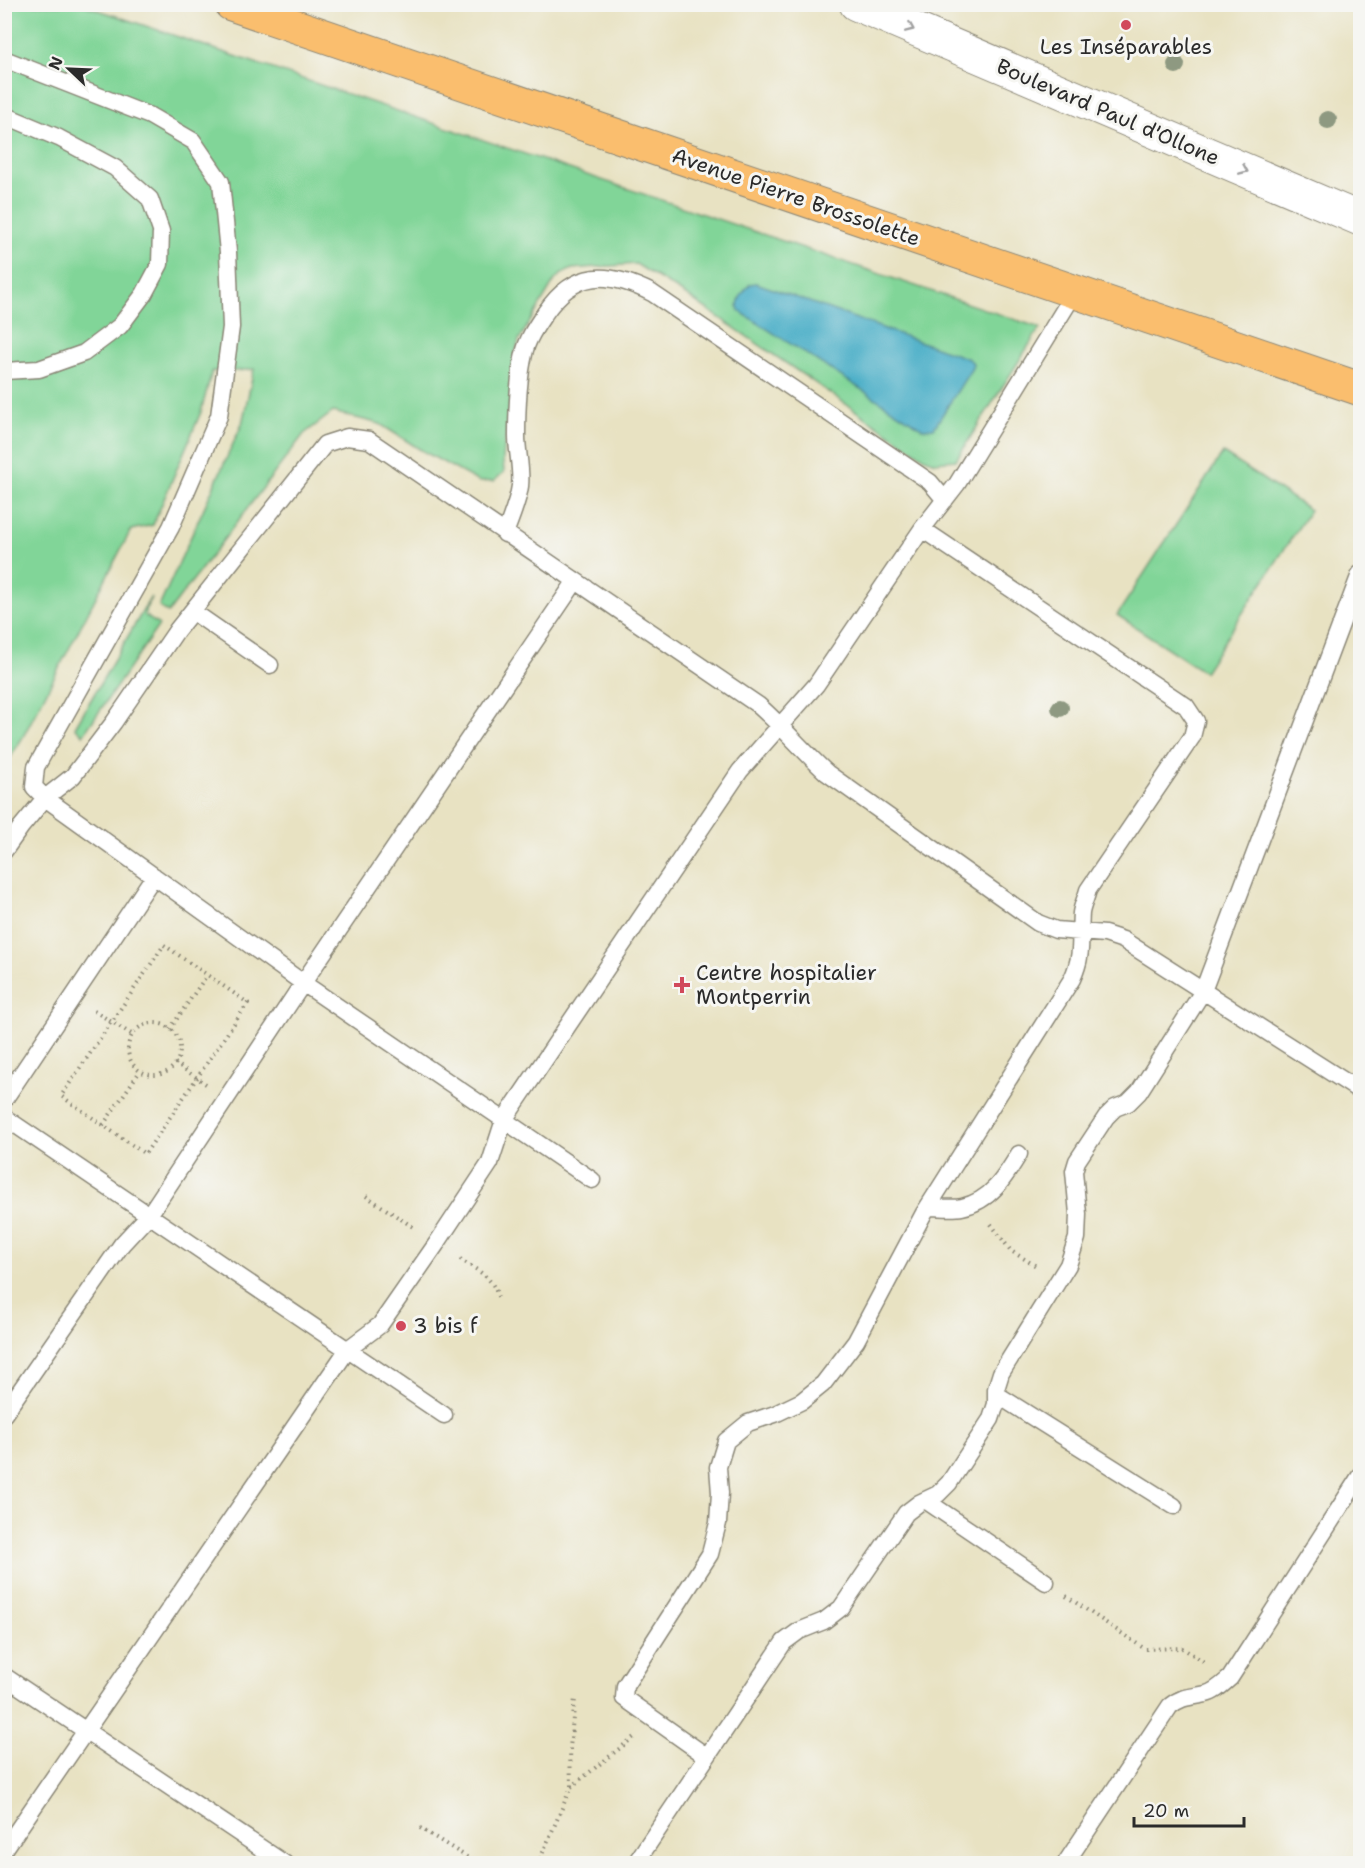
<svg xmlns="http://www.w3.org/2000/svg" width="1365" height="1868" font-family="'Shantell Sans',sans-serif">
<rect width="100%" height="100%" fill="#f6f6f2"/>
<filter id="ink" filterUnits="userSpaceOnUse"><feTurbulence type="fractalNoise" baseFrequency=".0167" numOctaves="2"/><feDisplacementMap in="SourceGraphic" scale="12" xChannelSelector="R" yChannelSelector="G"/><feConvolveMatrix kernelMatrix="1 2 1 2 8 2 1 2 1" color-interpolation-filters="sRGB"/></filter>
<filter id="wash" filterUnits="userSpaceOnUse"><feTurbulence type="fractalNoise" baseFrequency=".008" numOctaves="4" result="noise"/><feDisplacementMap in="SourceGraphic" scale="24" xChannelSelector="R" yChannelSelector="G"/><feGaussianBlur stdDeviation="1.35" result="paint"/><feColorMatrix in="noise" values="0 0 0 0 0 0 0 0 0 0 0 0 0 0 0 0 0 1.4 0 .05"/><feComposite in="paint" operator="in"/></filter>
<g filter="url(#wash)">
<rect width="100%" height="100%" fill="#e8e2c2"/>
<!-- green -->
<path fill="#81d598" stroke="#568062" stroke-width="1.5" d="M5 5H84L1040 328 956 460 935 462 925 458 686 295 636 264 572 269 562 274 555 280 519 340 515 355 503 459 504 472 494 481 479 482 421 450 380 424 333 412 304 434 168 613 159 607 242 424 254 369 226 372 212 371 201 412 153 525 131 530 23 737 5 766Z
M1223 453 1310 510 1204 672 1117 615Z
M151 597 144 615 159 625 83 735 75 727Z"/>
<!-- water -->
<path fill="#48aec7" stroke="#3a6c79" stroke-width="1.5" d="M756 283 969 359 973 363 972 368 934 428 923 429 739 311C735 301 744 291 750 284Z"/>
</g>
<g filter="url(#ink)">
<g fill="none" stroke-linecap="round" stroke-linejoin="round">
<defs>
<path id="service" d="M4 59 150 116 193 141 221 182 228 252 231 327 219 416 171 527 36 767 34 787 45 798 303 983 592 1180
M4 115 59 138 115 168 150 199 161 231 160 264 144 294 120 326 84 353 39 369 4 371
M922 529 957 484 1075 292
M505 534C510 519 518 502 520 486 522 470 517 452 517 436 517 409 518 380 524 354 527 339 537 325 545 313 575 269 608 271 652 293L930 482 945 500
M192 611 270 665
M4 851 21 827 45 798 73 776 114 722 177 630 325 444 347 437 369 440 758 705C782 726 803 751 827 773L1038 923 1056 930 1105 934 1123 940 1360 1091
M4 1100 154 876
M4 1117 444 1415
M928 1207C939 1207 952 1209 962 1207 991 1201 1005 1177 1019 1154
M996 1394 1174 1506
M4 1414 122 1244 149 1215 309 974 575 582
M925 1500 1046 1582
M4 1676 285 1864
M4 1850 348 1349 380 1325 437 1243 490 1163 504 1120 740 771 816 685 922 529 1186 706 1196 721 1192 737 1088 890C1086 898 1082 906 1081 913 1079 940 1084 953 1072 979L924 1213 856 1341 823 1384 802 1401 775 1414 748 1423 726 1441 718 1467 720 1493 718 1523 710 1554 625 1686 624 1698 706 1756
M635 1864 784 1642 799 1631 824 1621 841 1608 906 1513 919 1503 938 1494 949 1483 991 1419 996 1404V1389L1001 1373 1068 1265 1077 1238 1078 1214 1074 1171 1077 1161 1106 1117 1115 1108 1128 1103 1139 1092 1203 991 1360 574
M1065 1864 1170 1706C1184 1695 1190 1698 1206 1694 1215 1692 1223 1684 1230 1678L1360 1476"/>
<path id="minor" d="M856 4 1360 219"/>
<path id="primary" d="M231 4 1360 389"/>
</defs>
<!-- service casing -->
<use href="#service" stroke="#8a8676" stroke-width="19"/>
<!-- minor casing -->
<use href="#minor" stroke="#8a8676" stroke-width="35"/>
<!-- primary casing -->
<use href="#primary" stroke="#8a8676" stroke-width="35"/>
<!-- path -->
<path stroke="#8a8676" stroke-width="4" stroke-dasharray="1.5 4.5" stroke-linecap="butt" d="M164 945 248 1003 145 1154 61 1096Z
M94 1011 133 1035
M128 1049a26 26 0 1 1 52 0a26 26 0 1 1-52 0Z
M170 1029 207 975
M175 1063 206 1084
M103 1125 140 1071
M366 1196 416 1229
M991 1224 1011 1251 1038 1267
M460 1259C479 1272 493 1276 499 1300
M1066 1596 1145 1649 1182 1648 1206 1663
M571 1786 570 1748 575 1698
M420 1828 478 1864
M538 1864 571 1787 634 1737"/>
<!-- service -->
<use href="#service" stroke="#fff" stroke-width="16"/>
<!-- minor -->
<use href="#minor" stroke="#fff" stroke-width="33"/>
<!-- primary -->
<use href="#primary" stroke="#fabe6e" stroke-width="33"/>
</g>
<!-- trees -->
<g fill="#8e9981">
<circle cx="1176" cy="65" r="9"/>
<circle cx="1328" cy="120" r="9"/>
<circle cx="1060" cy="708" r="9"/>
</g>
<!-- one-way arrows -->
<defs><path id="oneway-chevron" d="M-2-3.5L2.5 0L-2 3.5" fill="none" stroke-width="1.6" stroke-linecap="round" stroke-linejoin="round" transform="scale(1.5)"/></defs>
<g stroke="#a0a0a0">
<use href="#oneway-chevron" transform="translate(910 28) rotate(23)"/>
<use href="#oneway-chevron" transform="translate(1244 170) rotate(23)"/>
</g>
</g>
<!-- markers -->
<g fill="#d1495b" stroke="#f6f6f2" stroke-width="2">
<circle cx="1126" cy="25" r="6"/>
<path d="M679 976h6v6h6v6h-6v6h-6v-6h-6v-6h6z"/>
<circle cx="401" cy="1326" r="6"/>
</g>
<g text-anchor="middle" stroke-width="6" stroke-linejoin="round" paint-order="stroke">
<!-- poi labels -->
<g font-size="21" fill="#2b2b2b" stroke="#f6f6f2" text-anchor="start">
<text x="1126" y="54" text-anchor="middle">Les Inséparables</text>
<text x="696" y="980">Centre hospitalier<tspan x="696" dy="24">Montperrin</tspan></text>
<text x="413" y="1333">3 bis f</text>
</g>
<!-- street labels -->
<g font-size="21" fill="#2b2b2b" stroke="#f6f6f2">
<text transform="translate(1108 112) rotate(23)" y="7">Boulevard Paul d'Ollone</text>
<text transform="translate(796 197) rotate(19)" y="7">Avenue Pierre Brossolette</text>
</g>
</g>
<!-- margin -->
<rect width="1365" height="1868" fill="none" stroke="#f6f6f2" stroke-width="24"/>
<!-- north arrow -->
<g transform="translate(69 69) rotate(293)" stroke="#f6f6f2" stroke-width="4.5" paint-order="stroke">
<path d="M0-4.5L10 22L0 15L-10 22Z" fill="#2b2b2b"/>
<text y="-9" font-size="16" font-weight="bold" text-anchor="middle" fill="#2b2b2b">N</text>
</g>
<!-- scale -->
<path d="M1134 1817v9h110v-9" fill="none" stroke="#2b2b2b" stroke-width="3"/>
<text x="1143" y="1817" font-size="18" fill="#2b2b2b" stroke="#f6f6f2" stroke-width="4.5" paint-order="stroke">20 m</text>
</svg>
